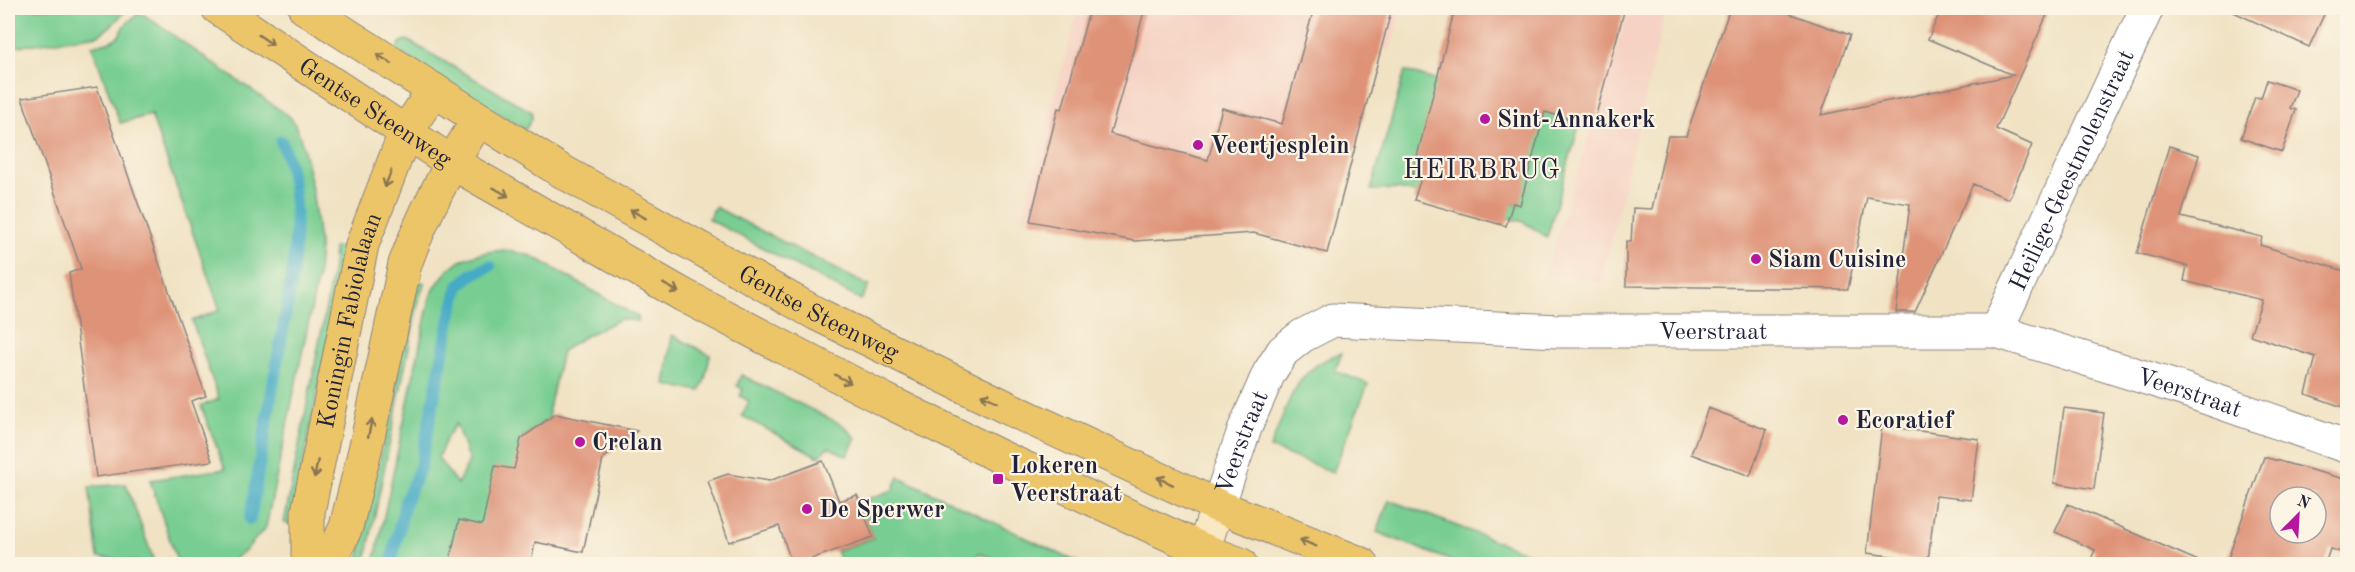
<svg xmlns="http://www.w3.org/2000/svg" width="2355" height="572" font-family="'Old Standard TT',serif">
<rect width="100%" height="100%" fill="#fcf5e5"/>
<filter id="ink" filterUnits="userSpaceOnUse"><feTurbulence type="fractalNoise" baseFrequency=".0167" numOctaves="2"/><feDisplacementMap in="SourceGraphic" scale="12" xChannelSelector="R" yChannelSelector="G"/><feConvolveMatrix kernelMatrix="1 2 1 2 8 2 1 2 1" color-interpolation-filters="sRGB"/></filter>
<filter id="wash" filterUnits="userSpaceOnUse"><feTurbulence type="fractalNoise" baseFrequency=".008" numOctaves="4" result="noise"/><feDisplacementMap in="SourceGraphic" scale="24" xChannelSelector="R" yChannelSelector="G"/><feGaussianBlur stdDeviation="1.35" result="paint"/><feColorMatrix in="noise" values="0 0 0 0 0 0 0 0 0 0 0 0 0 0 0 0 0 1.4 0 .05"/><feComposite in="paint" operator="in"/></filter>
<g filter="url(#wash)">
<rect width="100%" height="100%" fill="#f0e2c3"/>
<!-- built -->
<path fill="#f5d2c3" d="M1078 8H1402L1390 50 1381 48 1328 253 1254 233 1134 241 1022 219Z
M1629 8H1666L1601 284 1581 277 1545 274 1593 125Z"/>
<!-- green -->
<path fill="#78ce92" stroke="#4d7866" stroke-width="1.5" fill-rule="evenodd" d="M8 8H129C119 17 111 28 98 35L8 48Z
M140 12 290 117C307 137 316 216 319 244 320 254 318 266 318 276L266 527 245 551 226 564H178L150 480 225 469 201 406 219 399 192 321 220 310 151 115 120 123 92 46 111 41 119 36 123 27Z
M407 40 532 112V119L525 130 396 50 401 42Z
M1405 71 1451 85 1414 168 1412 176 1425 179 1421 194 1397 189 1371 190Z
M1532 108 1580 122 1547 237 1524 222 1503 217 1507 202 1520 205Z
M715 207 869 286 861 300 708 219Z
M334 247 346 249 291 524 284 523 327 302 333 267Z
M505 250 532 256 638 317V321L620 319 582 338 562 351 549 408V418L523 437 516 473 484 528 461 523 452 564H374L430 297C448 261 467 253 505 250ZM456 424 469 461 457 484 438 458 447 437Z
M417 281 425 283 420 295 416 312 365 564H358Z
M672 335 710 355 705 379 700 391 665 385Z
M1342 353 1335 371 1368 384 1333 472 1270 448C1288 406 1293 368 1342 353Z
M741 375 843 425 856 438 847 456 828 447 819 457 742 416 749 401 740 396 743 389 737 386Z
M899 477 1081 564H1006L979 553 973 564H842L836 551 873 538 860 502 893 490Z
M126 484 155 564 98 557 89 487Z
M1389 500 1556 564H1459L1377 532Z"/>
<g fill="none" stroke-linecap="round" stroke-linejoin="round">
<!-- stream -->
<path stroke="#45aac5" stroke-width="12" d="M250 519C259 467 268 414 277 362 289 291 310 211 281 141
M391 564 405 502 420 468 451 314 459 286 471 275 490 266"/>
</g>
<g id="blocks">
<!-- building -->
<path fill="#de9277" fill-rule="evenodd" d="M1090 8H1145L1110 134 1208 160 1222 108 1282 124 1314 8H1392L1327 253 1254 233 1134 241 1030 221 1058 108 1062 109Z
M1455 8H1625L1593 126 1545 112 1520 205 1513 203 1506 226 1414 200 1421 178 1412 176Z
M1730 8H1774L1850 35 1821 115 2013 75 1928 39 1942 8H2050L1996 129 2032 145 2009 199 1973 184 1915 312H1896L1910 204 1867 197 1848 289 1626 286V241L1631 242 1633 208 1652 209 1668 136H1686Z
M2225 8H2327L2309 47Z
M2267 80 2297 90 2290 108 2296 110 2282 152 2241 138 2255 97 2261 98Z
M97 87 206 396 191 401 212 461 96 477 69 273 81 269 22 98Z
M2169 146 2199 155 2181 217 2262 237 2260 245 2348 272V409L2306 394 2316 357 2250 335 2262 300 2184 281 2187 266 2137 253Z
M1708 408 1767 430 1750 476 1691 454Z
M2064 408 2104 413 2094 489 2054 483Z
M555 414 637 431 603 459 583 552 535 542 531 564H449L459 520 482 525 495 466 514 469 521 439Z
M1882 426 1979 439 1971 500 1936 496 1928 561 1867 553Z
M2264 457 2348 480V554L2330 549 2325 564H2226ZM2280 497H2316V533H2280Z
M823 461 839 501 857 495 873 537 797 564H792L779 526 729 542 708 481 728 474 769 481Z
M2068 504 2205 564H2089L2095 550 2055 532Z"/>
</g>
</g>
<g filter="url(#ink)">
<use href="#blocks" fill-opacity="0" stroke="#89827f" stroke-width="1.5"/>
<g fill="none" stroke-linecap="round" stroke-linejoin="round">
<defs>
<g id="street">
<path id="s1" d="M1996 331 2147 8"/>
<path id="s2" d="M1218 506 1245 428 1269 373 1283 351 1302 336 1333 320 1559 331H1996L2182 389 2348 447"/>
</g>
<path id="secondary" d="M1198 564 1218 506"/>
<g id="primary">
<path id="s3" d="M218 8 451 162 683 295 885 400 1003 458 1203 550 1240 564"/>
<path id="s4" d="M305 8 558 169 817 314 1010 409 1218 506 1362 564"/>
<path id="s5" d="M308 564V512L362 245 405 133 434 90"/>
<path d="M329 564 346 527 366 446 405 264C424 212 449 165 479 119"/>
</g>
</defs>
<!-- street casing -->
<use href="#street" stroke="#89827f" stroke-width="35"/>
<!-- secondary casing -->
<use href="#secondary" stroke="#89827f" stroke-width="35"/>
<!-- primary casing -->
<use href="#primary" stroke="#89827f" stroke-width="35"/>
<!-- street -->
<use href="#street" stroke="#fff" stroke-width="33"/>
<!-- secondary -->
<use href="#secondary" stroke="#f8e8c3" stroke-width="33"/>
<!-- primary -->
<use href="#primary" stroke="#edc569" stroke-width="33"/>
</g>
<!-- one-way arrows -->
<defs><path id="oneway-shaft" d="M-6 0H5M1.5-3L5.5 0L1.5 3" fill="none" stroke-width="1.6" stroke-linecap="round" stroke-linejoin="round" transform="scale(1.5)"/></defs>
<g stroke="#887452">
<use href="#oneway-shaft" transform="translate(266 40) rotate(34)"/>
<use href="#oneway-shaft" transform="translate(384 59) rotate(-148)"/>
<use href="#oneway-shaft" transform="translate(388 179) rotate(111)"/>
<use href="#oneway-shaft" transform="translate(501 192) rotate(30)"/>
<use href="#oneway-shaft" transform="translate(638 214) rotate(-151)"/>
<use href="#oneway-shaft" transform="translate(671 288) rotate(29)"/>
<use href="#oneway-shaft" transform="translate(843 379) rotate(28)"/>
<use href="#oneway-shaft" transform="translate(989 398) rotate(-154)"/>
<use href="#oneway-shaft" transform="translate(370 428) rotate(-78)"/>
<use href="#oneway-shaft" transform="translate(316 469) rotate(101)"/>
<use href="#oneway-shaft" transform="translate(1165 481) rotate(-155)"/>
<use href="#oneway-shaft" transform="translate(1308 543) rotate(-158)"/>
</g>
</g>
<!-- markers -->
<g fill="#b5179e" stroke="#fcf5e5" stroke-width="2">
<circle cx="1485" cy="119" r="6"/>
<circle cx="1198" cy="145" r="6"/>
<circle cx="1756" cy="259" r="6"/>
<circle cx="1843" cy="420" r="6"/>
<circle cx="580" cy="442" r="6"/>
<rect x="992" y="473" width="12" height="12" rx="3"/>
<circle cx="807" cy="509" r="6"/>
</g>
<g text-anchor="middle" stroke-width="4.5" stroke-linejoin="round" paint-order="stroke">
<!-- street labels -->
<g font-size="24" fill="#22223b" stroke="#fcf5e5">
<text dy="8" stroke="none"><textPath href="#s3" startOffset="189">Gentse Steenweg</textPath></text>
<text dy="8" stroke="none"><textPath href="#s1" startOffset="178">Heilige-Geestmolenstraat</textPath></text>
<text dy="8" stroke="none"><textPath href="#s4" startOffset="598">Gentse Steenweg</textPath></text>
<text dy="8" stroke="none"><textPath href="#s5" startOffset="248">Koningin Fabiolalaan</textPath></text>
<text dy="8" stroke="none"><textPath href="#s2" startOffset="608">Veerstraat</textPath></text>
<text dy="8" stroke="none"><textPath href="#s2" startOffset="1094">Veerstraat</textPath></text>
<text dy="8" stroke="none"><textPath href="#s2" startOffset="68">Veerstraat</textPath></text>
</g>
<!-- poi labels -->
<g font-size="24" font-weight="bold" fill="#22223b" stroke="#fcf5e5" text-anchor="start">
<text x="1497" y="127">Sint-Annakerk</text>
<text x="1210" y="153">Veertjesplein</text>
<text x="1768" y="267">Siam Cuisine</text>
<text x="1855" y="428">Ecoratief</text>
<text x="592" y="450">Crelan</text>
<text x="1010" y="473">Lokeren<tspan x="1010" dy="28">Veerstraat</tspan></text>
<text x="819" y="517">De Sperwer</text>
</g>
<!-- quarter labels -->
<g font-size="27" letter-spacing="1.5" fill="#22223b" stroke="#fcf5e5">
<text x="1482" y="178">HEIRBRUG</text>
</g>
</g>
<!-- margin -->
<rect width="2355" height="572" fill="none" stroke="#fcf5e5" stroke-width="30"/>
<!-- north arrow -->
<g transform="translate(2298 515) rotate(24)"><circle r="28" fill="#fcf5e5" stroke="#a5a1a1" stroke-width="1.5"/>
<path d="M0-4.5L10 22L0 15L-10 22Z" fill="#b5179e"/>
<text y="-9" font-size="16" font-weight="bold" text-anchor="middle" fill="#22223b">N</text>
</g>
</svg>
